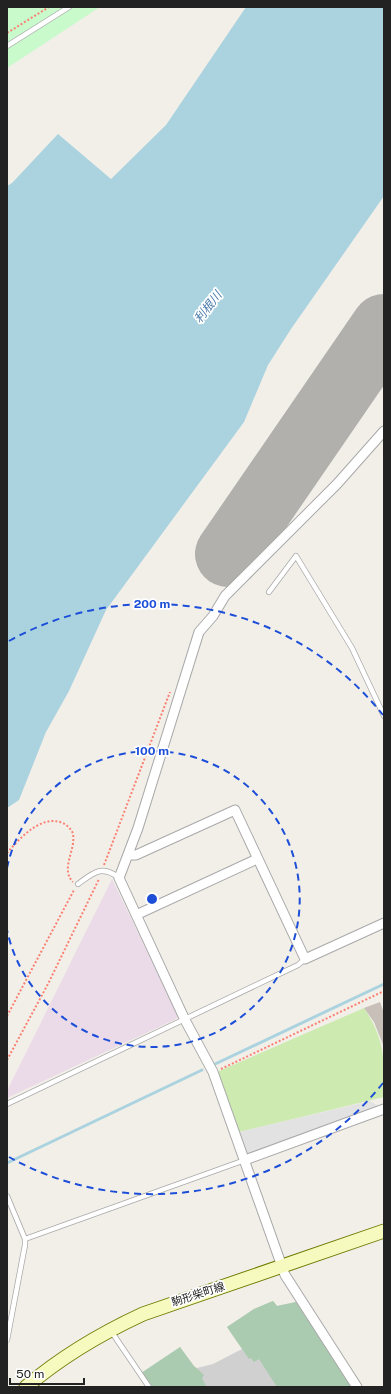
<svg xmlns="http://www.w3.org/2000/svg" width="391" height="1394" font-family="'Public Sans','Noto Sans JP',sans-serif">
<rect width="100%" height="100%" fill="#f2efe9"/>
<!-- industrial -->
<path fill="#ebdbe8" d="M112 879 178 1016 176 1019 7 1098V1091Z"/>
<!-- religious -->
<path fill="#d0d0d0" d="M273 1301 277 1306 296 1302 353 1387H151L180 1347 194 1367 197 1368 213 1364 242 1349 227 1327 254 1309Z"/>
<!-- grass -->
<path fill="#cdebb0" d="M364 1008C386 1041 384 1060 384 1097L239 1132 217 1075 219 1071Z"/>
<!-- cemetery -->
<path fill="#aacbaf" d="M273 1301 277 1306 296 1302 353 1387H277L259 1359 254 1362 251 1358 249 1359 227 1327 254 1309Z
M180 1347 194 1366 204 1375 202 1378 206 1386 151 1387 141 1373Z"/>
<!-- park -->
<path fill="#c8facc" d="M7 7H100L7 68Z"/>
<!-- parking -->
<path fill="#e2e2e2" d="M370 1101 381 1108 253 1155 247 1154 239 1132Z"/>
<!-- water -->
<path fill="#aad3df" d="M246 7H384V196L291 329 268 365 244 422 106 610 69 691 46 732 19 800 7 808V186L12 183 58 134 111 179 166 125Z"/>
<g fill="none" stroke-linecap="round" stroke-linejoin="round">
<!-- stream -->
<path stroke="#aad3df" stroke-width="3" d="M213 1065 384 984
M7 1163 202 1070"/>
<!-- runway -->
<path stroke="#b1b0ac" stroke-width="66" d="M228 554 384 327"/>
</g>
<!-- building -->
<path fill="#c7bfb8" d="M380 1002 384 1013V1047L374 1022 364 1008Z"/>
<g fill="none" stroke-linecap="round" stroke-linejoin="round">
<defs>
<path id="lane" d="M7 46 69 7
M269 592 296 556 352 648 384 716
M78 884C93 873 102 864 119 878
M7 1104 298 965 305 959
M7 1196 25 1239V1245L7 1340
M25 1239 245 1160
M111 1331 149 1387"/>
<path id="street" d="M129 855H136L235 810 305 959 384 923
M136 915 257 859
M245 1160 384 1109
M357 1387 285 1275 213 1072 185 1020 119 878 138 828 199 632 213 616 225 596 337 484 384 431"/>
<path id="secondary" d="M26 1387C61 1357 102 1333 143 1314L384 1231"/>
</defs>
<!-- lane casing -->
<use href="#lane" stroke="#a9a9a9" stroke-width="6"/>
<!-- street casing -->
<use href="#street" stroke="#a9a9a9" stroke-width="11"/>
<!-- secondary casing -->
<use href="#secondary" stroke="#707d05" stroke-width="15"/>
<!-- path -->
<path stroke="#fa8072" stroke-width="2" stroke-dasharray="2 2" stroke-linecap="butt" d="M7 33 49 7
M7 853C20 838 41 814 63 823 67 825 72 830 73 834 76 850 60 869 73 882
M104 865 170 692
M7 1016 74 890
M7 1060 48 984 99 879
M221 1069 384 991"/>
<!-- lane -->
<use href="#lane" stroke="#fff" stroke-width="4.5"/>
<!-- street -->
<use href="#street" stroke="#fff" stroke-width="9"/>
<!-- secondary -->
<use href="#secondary" stroke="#f7fabf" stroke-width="13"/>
</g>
<!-- distance rings -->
<g fill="none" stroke="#1d4ed8" stroke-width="2" stroke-dasharray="7 5">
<path d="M7 868A148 148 0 1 1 7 930"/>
<path d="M383 1083A295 295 0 0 1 9 1157M9 641A295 295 0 0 1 383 715"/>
</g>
<g text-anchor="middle" stroke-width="3.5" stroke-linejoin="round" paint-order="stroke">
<!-- street labels -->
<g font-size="11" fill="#222" stroke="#fff">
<text transform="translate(198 1294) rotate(-18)" y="4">駒形柴町線</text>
</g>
<!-- water labels -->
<g font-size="12" font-style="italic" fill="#4a7aab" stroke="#fff">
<text transform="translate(208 307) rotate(-52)" y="4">利根川</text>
</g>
</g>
<circle cx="152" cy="899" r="6" fill="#1d4ed8" stroke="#fff" stroke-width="2"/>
<g font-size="12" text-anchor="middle" font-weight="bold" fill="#1d4ed8" stroke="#fff" stroke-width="3.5" stroke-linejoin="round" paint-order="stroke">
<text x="152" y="608">200 m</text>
<text x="152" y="755">100 m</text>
</g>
<!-- border -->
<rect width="391" height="1394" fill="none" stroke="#222222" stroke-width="16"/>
<!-- scale -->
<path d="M10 1378v6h74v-6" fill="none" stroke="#222222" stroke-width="2"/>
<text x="16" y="1378" font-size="12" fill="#222222" stroke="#ffffff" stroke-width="3" paint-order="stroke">50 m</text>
</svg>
